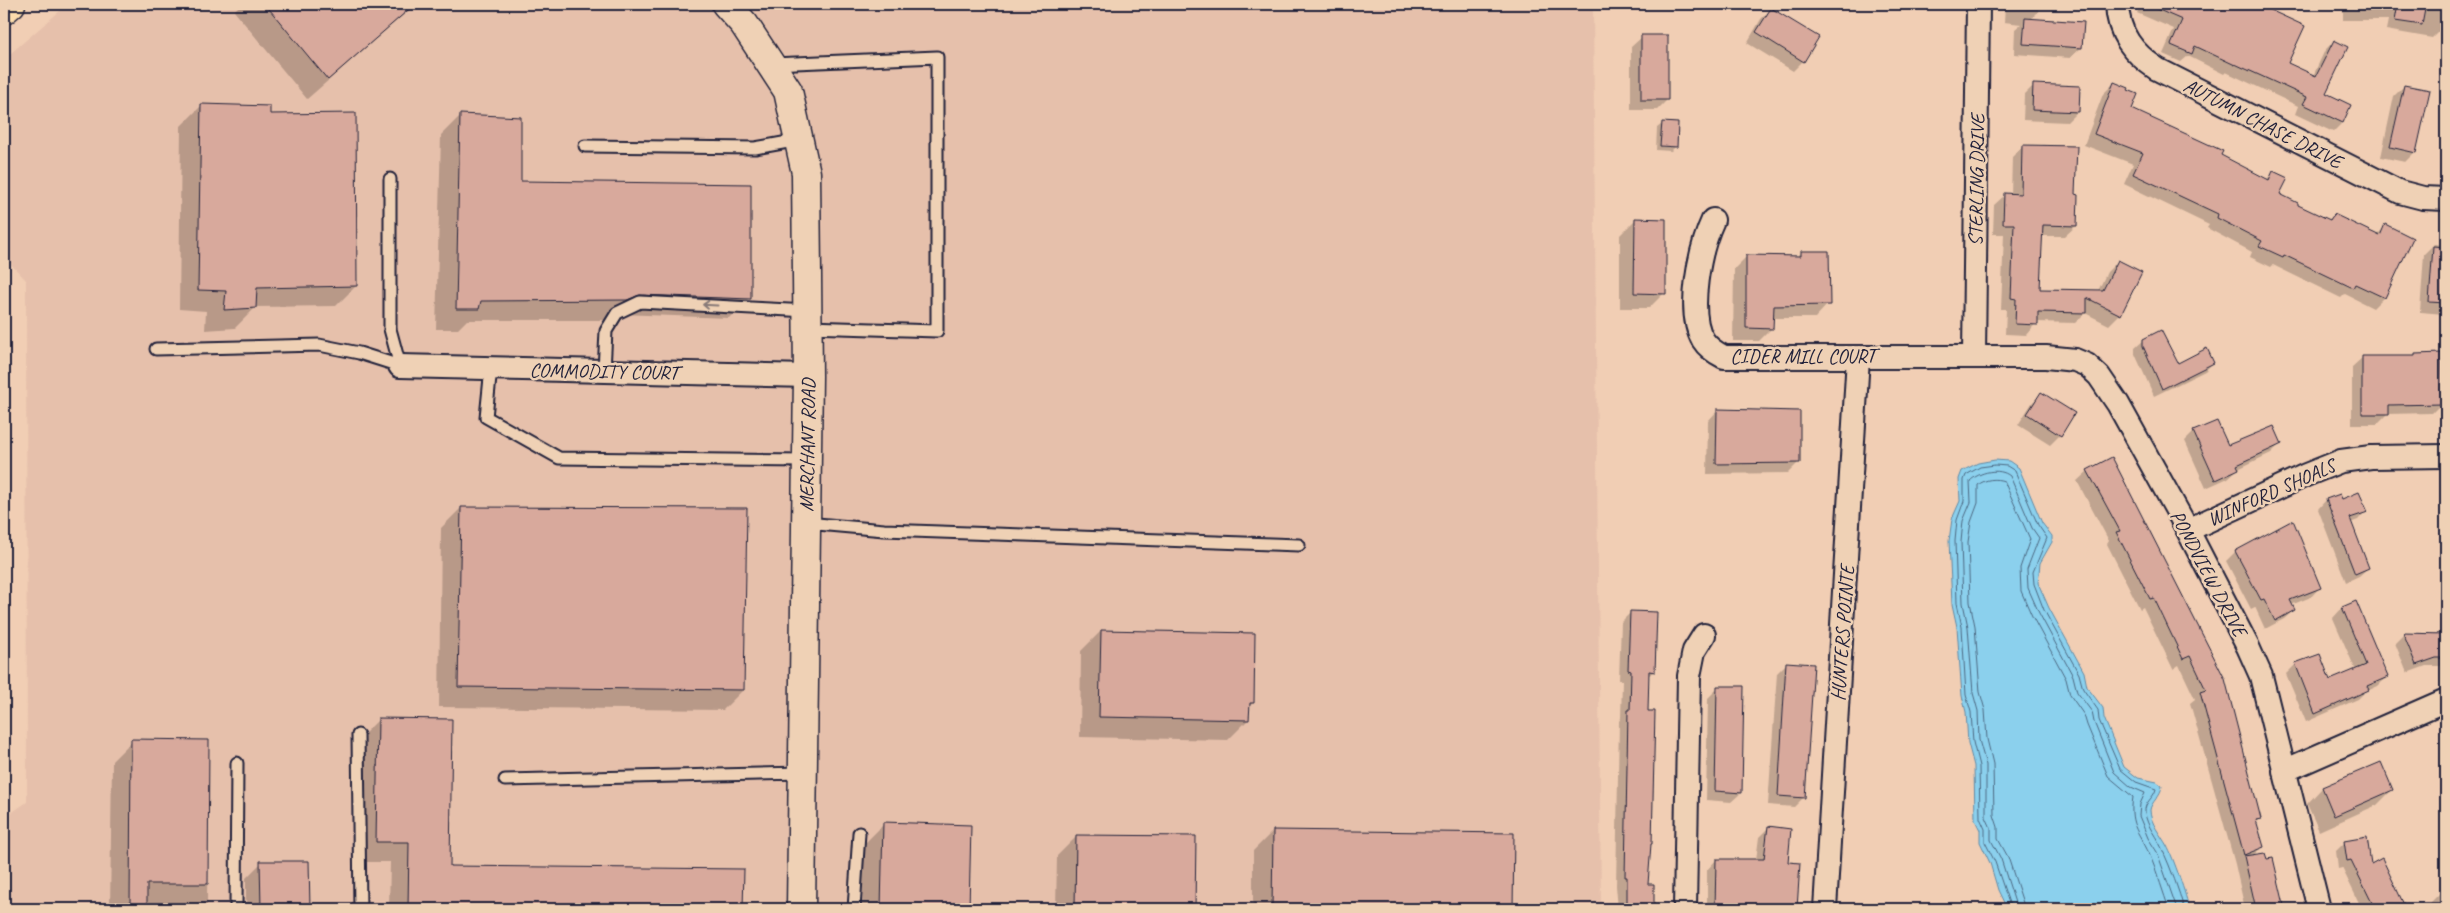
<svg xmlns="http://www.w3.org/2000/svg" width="2450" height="913" font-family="Caveat,sans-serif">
<rect width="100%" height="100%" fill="#f1ceb4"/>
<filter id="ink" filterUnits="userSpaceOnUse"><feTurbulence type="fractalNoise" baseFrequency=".02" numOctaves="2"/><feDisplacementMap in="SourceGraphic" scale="10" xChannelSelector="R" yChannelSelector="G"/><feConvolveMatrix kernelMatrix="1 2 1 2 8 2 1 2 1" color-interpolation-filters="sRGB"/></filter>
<g filter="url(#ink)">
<!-- built -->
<path fill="#e6c0ab" d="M68 4H1593L1601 909H4V818L27 802 26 280 4 257V59Z"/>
<!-- water -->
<path fill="#8bd0ed" stroke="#618aa6" d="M1995 460 2009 461 2019 468 2042 523 2052 536V542L2040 563 2038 583 2049 608 2084 672 2087 687 2103 708 2104 718 2124 767 2138 778 2157 782 2162 786C2161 796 2151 802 2150 810 2150 823 2161 835 2167 846 2173 857 2187 897 2189 909H2007L1998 890 1990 863 1980 842V830L1975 820 1974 766 1968 743 1966 712 1962 696 1957 627 1952 604 1949 541 1952 519 1960 501 1959 479 1962 471 1978 463Z"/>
<!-- shadow -->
<path fill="#0003" d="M241 4H416L307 99 234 11Z
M2005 4H2039L2038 12 2030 20 2081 48 2070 58 2014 54 2015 29 2021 24 2004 22Z
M2141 4H2209L2228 12 2233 4H2255L2304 27 2286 63 2313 76 2325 50 2334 41 2324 94 2350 106 2342 123 2333 132 2295 114 2298 106 2226 72 2224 74 2188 56 2181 62 2163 54 2174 29 2137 13Z
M2346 4H2425L2424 8 2446 11 2442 28 2432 38 2386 30 2388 20H2343V10Z
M1771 9 1803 61 1793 71 1747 43 1761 19Z
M1642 37 1667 100 1657 110H1631V47Z
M2114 83 2127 91 2131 109 2266 180 2274 172 2278 195 2296 206 2328 220 2334 215 2376 236 2386 226 2412 239 2384 297 2373 308 2345 294 2341 298 2273 265 2271 267 2250 257 2252 252 2207 228 2209 225 2124 184 2133 164 2084 145 2103 94Z
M2034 85 2077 112 2067 122 2023 120 2024 95Z
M2404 86 2415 152 2405 162 2381 157 2394 96Z
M201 106 269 116 356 286 336 306 256 307 235 328 205 330 206 311 179 309 181 126Z
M461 115 519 182 749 298 729 318 619 314 606 320H467L458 329H436L441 135Z
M1662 124 1676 146 1671 151 1656 150 1657 128Z
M2023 146 2074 195 2076 226 2065 236H2041L2039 290 2098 291 2107 272 2118 261 2120 314 2109 325 2085 313 2075 323 2037 322 2026 335 2005 334 2006 309H2001L2004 234H1993L1994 205 2005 195H2011L2012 157Z
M1636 219 1664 293 1649 308H1620V235Z
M2434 244 2446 245V312L2444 314 2420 312 2424 254Z
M1801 253 1828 304 1815 318H1772V328L1759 341H1733L1734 269 1747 256 1797 257Z
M2144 340 2177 364 2213 363 2205 371 2154 396 2135 354V348Z
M2416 355 2442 403 2432 413 2387 414 2377 424H2352V367L2363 357 2413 358Z
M2042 393 2060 435 2050 445 2018 425 2032 403Z
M1718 410 1798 463 1788 473 1707 474 1708 421Z
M2194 432 2227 447 2280 444 2271 453 2238 469 2228 478 2206 488 2185 441Z
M2111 458 2260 818 2256 823 2262 846 2253 856 2266 861 2272 860 2284 909H2245L2235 864 2190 703 2195 699 2179 665 2173 669 2143 607 2140 609 2107 544 2109 541 2077 481 2088 471Z
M2340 495 2342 500 2366 511 2358 520 2350 523 2368 568 2359 576 2346 582 2318 509 2326 500Z
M461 508 743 690 723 710 439 707 441 528Z
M2293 522 2320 587 2311 597 2291 605 2294 610 2284 619 2265 629 2255 607 2251 609 2226 561 2235 552Z
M2355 603 2387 677 2378 686 2365 692 2358 699 2306 722 2286 674 2296 664 2329 682 2356 671 2333 618 2342 608Z
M1631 612 1654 671 1647 677 1649 846 1647 886H1653V909H1618L1616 886 1619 721 1621 718 1622 680H1619L1621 622Z
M1101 631 1253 703 1248 707V720L1228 740 1080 737 1081 651Z
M2404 634 2446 635V666H2426L2407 673 2395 643Z
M1787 663 1804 797 1794 807 1768 805 1777 673Z
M1718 688 1741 793 1731 802 1706 800 1708 698Z
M378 720 449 867 743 870 742 909H389L390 862H357L358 740Z
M132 741 208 742 207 909H110L112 761Z
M2380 763 2392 790 2377 805 2319 831 2307 804 2322 788Z
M884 824 970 826 968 909H862L864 844Z
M1768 828 1787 863 1799 864 1796 909H1707V870L1716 860H1756L1759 837Z
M1273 831 1512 834 1511 909H1253V851Z
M1077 836 1195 838 1194 909H1056L1057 856Z
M2345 842 2370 866 2381 860 2405 909H2362L2342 868 2338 869 2336 851Z
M308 862 309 909H246V878L261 863Z
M2440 893H2446V909H2430V903Z"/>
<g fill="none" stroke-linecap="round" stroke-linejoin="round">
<!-- shore -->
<path stroke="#4c6882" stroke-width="1" d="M2011 909 1995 862 1985 842V829L1980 818 1979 766 1973 742 1971 712 1966 695 1962 627 1957 603 1955 541 1957 520 1964 501V480L1966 475 1980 467 1995 465 2007 466 2015 471 2038 525 2047 538 2033 572 2034 584 2044 610 2079 674 2083 689 2098 710 2099 720 2120 769 2136 782 2156 789C2154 798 2144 802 2145 812 2146 826 2158 838 2163 851 2171 869 2179 890 2184 909
M2017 909 2001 859 1991 840V828L1986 817V765L1979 740 1978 711 1973 693 1968 627 1963 603 1961 542 1963 521 1971 502 1970 481C1979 472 1999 467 2010 476L2032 528 2039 538 2027 569 2028 588 2039 613 2073 676 2077 692 2092 712 2094 722 2114 772 2131 787 2145 793 2140 804 2139 816 2148 838 2157 852 2177 909
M2025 909 2008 857 1998 839V827L1994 815 1993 764 1987 739 1985 710 1980 692 1975 626 1970 602 1968 542 1971 522 1978 503V485C1985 479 1996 478 2004 481L2030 539 2020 568 2021 591 2032 616 2066 679 2070 695 2084 715 2087 725 2108 776 2133 797C2128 828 2141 833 2151 858 2158 875 2163 892 2169 909"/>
</g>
<!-- building -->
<path fill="#d8a99c" stroke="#22223b" d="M265 4H415L328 80Z
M2145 4H2257L2305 26 2288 63 2316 76 2334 40 2348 47 2326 93 2351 105 2343 123 2303 104 2307 97 2235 64V65L2195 46 2192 54 2171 45 2182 20Z
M2398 4H2426L2422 25 2395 21Z
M1771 8 1819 37 1804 62 1756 32Z
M2025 18 2084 22 2082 48 2023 44Z
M1641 35H1668V100H1641Z
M2114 82 2129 88 2128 90 2138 94 2132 109 2223 151 2221 155 2269 180 2273 171 2288 178 2280 194 2298 203V205L2330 220 2334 214 2380 236 2385 224 2413 238 2385 298 2355 284 2353 288 2284 255 2283 257 2259 246 2262 241 2217 218 2218 214 2133 174 2143 153 2094 134Z
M2033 84 2080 86 2079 112 2032 110Z
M2404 85 2430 90 2416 153 2390 147Z
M201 104 270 106V114L356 113 357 286 257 288 256 308 224 310 226 291 198 290Z
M460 114 521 117V181L751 184V299L640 295 627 300 481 301 479 309H456Z
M1662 122 1678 123 1677 147 1660 146Z
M2022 145 2077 146 2075 194 2078 195 2077 226 2043 225 2040 289 2103 290 2118 260 2142 272 2121 315 2087 298V313L2038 312V325L2015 324 2016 299 2011 298 2014 224H2003L2004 193 2021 194Z
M1635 218 1666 219V294L1634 293Z
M2433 246 2446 247V303L2429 302Z
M1801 251H1829L1830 305 1774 306 1773 329 1746 328V255L1801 256Z
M2161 330 2178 363 2207 348 2214 363 2162 389 2143 346V339Z
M2442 353 2443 404 2389 405V414H2362V356H2415V354Z
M2041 392 2075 413 2061 436 2027 414Z
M1717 409 1800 411V463L1716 464Z
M2217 421 2228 445 2274 426 2282 444 2237 465 2239 469 2215 480 2193 431Z
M2112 457 2225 679 2261 819 2256 820 2264 847 2244 855 2200 692 2206 690 2190 656 2183 659 2154 598 2150 599 2116 532 2120 531 2087 470Z
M2359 492 2368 512 2350 518 2369 568 2355 574 2326 499 2340 494 2342 499Z
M461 507 747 508 744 690 458 687Z
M2293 520 2321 588 2290 600 2295 610 2275 621 2264 599 2261 600 2235 551Z
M2356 601 2388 677 2367 686 2369 690 2315 714 2295 663 2320 654 2330 680 2366 665 2342 607Z
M1630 611 1657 612 1655 672 1649 671 1648 711H1655L1652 844H1651L1648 884H1654V909H1627V877H1625L1628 710H1630L1631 671 1628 670Z
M1101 630 1255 633 1254 703H1250L1249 720 1099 717Z
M2403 633 2446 634V658H2436L2416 665Z
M1786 662 1814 664 1805 798 1778 796Z
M1717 686H1744L1742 793 1715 791Z
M378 718 452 719 450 866 744 869 743 909H408L409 842H376Z
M131 739 209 740 208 884H147V909H130Z
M2381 762 2393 790 2334 816 2322 787Z
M883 822 971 825 969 909H881Z
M1768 826 1791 829 1788 862 1800 863 1797 909H1715L1716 859H1764Z
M1273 830 1514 833 1513 909H1272Z
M1076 835 1196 836 1195 909H1075Z
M2367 837 2371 864 2382 858 2406 909H2375L2351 860 2347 861 2344 841Z
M2265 853 2267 859 2273 858 2285 909H2256L2244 856Z
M260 861H309L310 909H261Z"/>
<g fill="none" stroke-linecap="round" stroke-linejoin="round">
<defs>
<path id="service" d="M772 64 937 57V331L808 327
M585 146 755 148 799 140
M390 179V329L400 366
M156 349 319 345 359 353 400 366
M491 368 486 417 559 458 807 461
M604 371 606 331 617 313 640 302 808 311
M806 523 884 530 1299 545
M358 735 360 909
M505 780 803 773
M236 909 237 763
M854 909 859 833"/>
<path id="minor" d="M2117 4C2118 34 2133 53 2157 69L2400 192 2423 198 2446 199
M1713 220C1700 248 1686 312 1703 340 1708 348 1716 353 1724 357H2046L2075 360 2087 365 2099 376 2118 404 2185 525 2248 647 2261 676 2319 909
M1974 356 1978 4
M400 366 808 376
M2188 530 2306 475 2341 461 2371 457 2446 456
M2284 771 2446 700
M1685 909 1689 676 1694 651 1704 635
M1825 909 1858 357"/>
<path id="tertiary" d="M726 4 744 24 788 91 806 173 808 376 801 909"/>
<path id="trunk" d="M4 10 11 4"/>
</defs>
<!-- service casing -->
<use href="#service" stroke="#22223b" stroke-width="15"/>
<!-- minor casing -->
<use href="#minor" stroke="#22223b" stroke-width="26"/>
<!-- tertiary casing -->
<use href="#tertiary" stroke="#22223b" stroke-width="31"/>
<!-- trunk casing -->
<use href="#trunk" stroke="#22223b" stroke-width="31"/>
<!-- service -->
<use href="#service" stroke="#efd1b5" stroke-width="11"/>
<!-- minor -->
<use href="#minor" stroke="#efd1b5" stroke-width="22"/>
<!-- tertiary -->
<use href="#tertiary" stroke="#efd1b5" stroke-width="28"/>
<!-- trunk -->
<use href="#trunk" stroke="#fcdcac" stroke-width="28"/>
</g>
<!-- one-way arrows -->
<defs><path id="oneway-shaft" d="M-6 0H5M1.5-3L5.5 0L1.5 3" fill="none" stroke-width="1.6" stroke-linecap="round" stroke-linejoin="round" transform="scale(1.25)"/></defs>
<use stroke="#887a78" href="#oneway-shaft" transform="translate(710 305) rotate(-177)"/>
</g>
<g text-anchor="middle" stroke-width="5" stroke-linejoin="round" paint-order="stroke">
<!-- street labels -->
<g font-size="20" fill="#22223b" stroke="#efd1b5">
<text transform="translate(2263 123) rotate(27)" y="7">AUTUMN CHASE DRIVE</text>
<text transform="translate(1976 180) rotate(-89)" y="7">STERLING DRIVE</text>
<text x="1803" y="363">CIDER MILL COURT</text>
<text transform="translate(604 371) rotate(1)" y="7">COMMODITY COURT</text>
<text transform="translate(807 445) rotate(-89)" y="7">MERCHANT ROAD</text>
<text transform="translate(2271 492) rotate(-24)" y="7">WINFORD SHOALS</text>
<text transform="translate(2209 573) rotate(62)" y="7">PONDVIEW DRIVE</text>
<text transform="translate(1842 633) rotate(-86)" y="7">HUNTERS POINTE</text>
</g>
</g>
<!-- margin -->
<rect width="2450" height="913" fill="none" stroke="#efd1b5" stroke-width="20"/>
<rect x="10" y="10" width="2430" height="893" fill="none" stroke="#22223b" stroke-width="2" filter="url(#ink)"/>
</svg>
